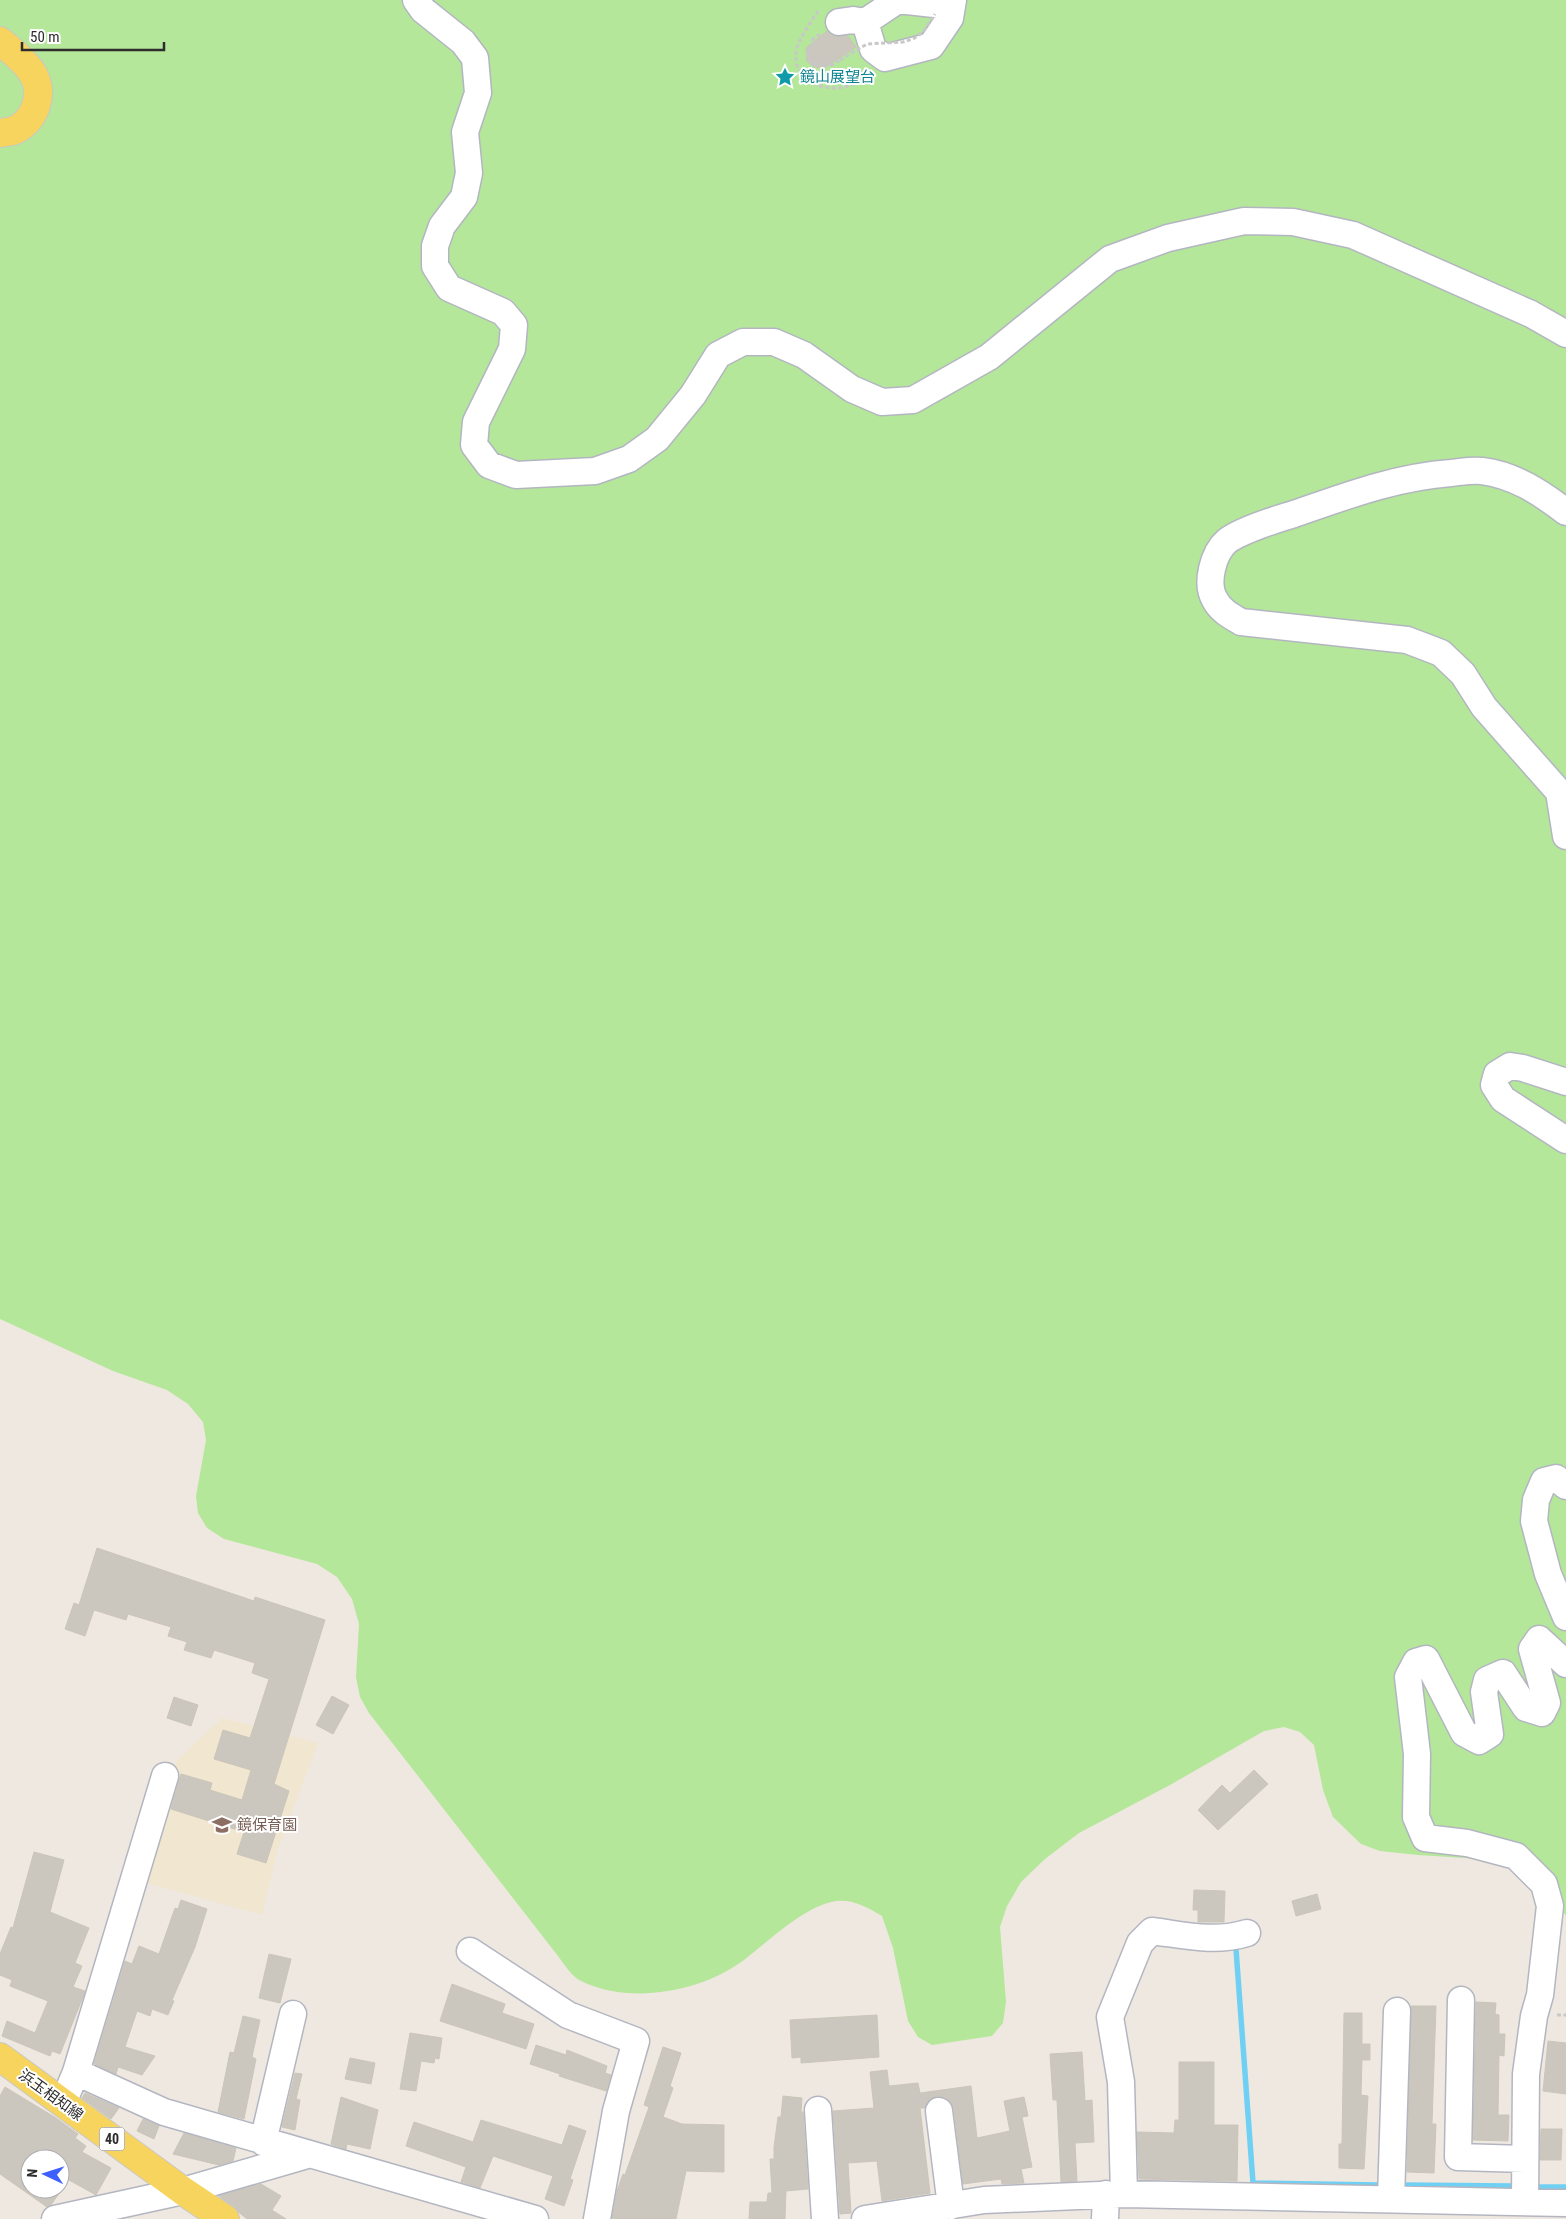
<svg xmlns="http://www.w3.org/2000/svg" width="1566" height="2219" font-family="'Roboto Condensed','Noto Sans JP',sans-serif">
<rect width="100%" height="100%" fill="#efe8e0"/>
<!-- education -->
<path fill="#f1e6cf" d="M222 1718 318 1743 277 1852 262 1915 139 1881 177 1760Z"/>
<!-- green -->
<path fill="#b4e79a" d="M0 0H1566V1916L1558 1905 1540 1863 1418 1855 1380 1851 1361 1844 1333 1817 1323 1790 1314 1745 1300 1732 1284 1727 1264 1731 1170 1785 1079 1833 1045 1859 1021 1882 1007 1906 1000 1927 1006 2002 1003 2023 992 2036 932 2045 918 2037 908 2021 893 1948 882 1916C868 1908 854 1899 836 1901 804 1906 769 1941 744 1960 701 1992 630 2005 581 1981 572 1977 564 1964 558 1956L369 1713 360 1697 356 1677 359 1624 352 1599 337 1577 317 1564 224 1539 207 1528 198 1513 196 1496 206 1440 203 1422 188 1404 167 1390 113 1371 0 1319Z"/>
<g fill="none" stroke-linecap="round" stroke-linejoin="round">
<!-- stream -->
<path stroke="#70d0f4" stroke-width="5.5" d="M1236 1949 1253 2183 1378 2185
M1404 2185 1511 2186
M1538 2187H1566"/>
</g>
<!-- building -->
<path fill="#cbc7be" stroke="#cbc5b9" d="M827 31 834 36H848L856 47 824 68 814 67 807 61 806 48Z
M97 1548 254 1601 255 1597 325 1620 274 1784 289 1791 266 1863 237 1854 244 1832 171 1809 181 1774 212 1783 210 1790 242 1800 251 1770 214 1759 223 1730 250 1738 269 1679 252 1673 255 1663 214 1650 211 1658 184 1650 187 1642 168 1636 171 1627 128 1614 126 1620 94 1610 85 1636 65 1629 74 1603 79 1605Z
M332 1696 349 1705 333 1734 316 1725Z
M174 1697 198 1705 191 1726 167 1718Z
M1254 1770 1268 1784 1218 1830 1198 1810 1222 1785 1230 1793Z
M34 1852 64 1860 50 1912 89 1928 75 1963 82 1966 73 1987 85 1991 83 1997 60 2054 52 2051 50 2056 2 2036 7 2021 35 2033 48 2001 10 1986 12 1980 0 1975V1954L11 1927 13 1928Z
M1194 1890 1225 1891 1224 1922H1198V1910H1193Z
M1317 1894 1321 1909 1296 1916 1292 1901Z
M181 1900 207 1909 195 1947 172 2000 174 2001 168 2015 152 2009 150 2016 137 2011 125 2047 155 2056 142 2075 118 2067 116 2074 94 2064 125 1961 132 1964 139 1946 159 1954 175 1908 178 1909Z
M269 1954 291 1959 280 2003 259 1998Z
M452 1984 505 2004 502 2013 534 2024 526 2049 440 2021Z
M1476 2002 1496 2003 1495 2014 1499 2015V2034H1505L1504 2056 1499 2055 1498 2115H1509L1508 2141 1473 2140Z
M1411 2006H1436L1432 2124H1436L1434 2173 1407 2172Z
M1344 2013H1362V2044H1370V2060H1362L1361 2095 1368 2096 1364 2169 1339 2168V2144H1342Z
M877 2015 879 2057 801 2063V2057L792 2058 790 2020Z
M243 2016 260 2020 252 2057 256 2059 244 2119 218 2112 230 2052 234 2053Z
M410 2033 442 2038 439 2059 435 2058 434 2063 421 2061 416 2091 400 2089Z
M1548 2041 1566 2043V2094L1543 2091Z
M536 2045 566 2055 567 2050 607 2066 605 2073 611 2075 606 2091 559 2076 560 2074 530 2064Z
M663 2047 681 2053 670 2086 673 2088 663 2117 682 2124 724 2125V2172L686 2171 676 2219H612L617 2191 623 2174 625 2175 649 2107 644 2105Z
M1082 2052 1085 2101 1092 2100 1094 2142 1075 2143 1077 2181 1061 2182 1057 2100H1053L1050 2054Z
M350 2058 375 2063 371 2084 345 2079Z
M1179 2062H1214V2125H1238L1237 2181 1139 2179 1137 2132 1174 2133 1175 2120H1179Z
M887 2070 889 2086 918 2083 920 2093 971 2086 977 2138 1010 2131 1004 2101 1024 2097 1028 2116 1022 2117 1032 2167 1021 2169 1024 2183 1002 2184 1001 2179 963 2184 954 2109 951 2102 945 2097 937 2096 930 2099 925 2108H920L930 2193 882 2201 877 2161 848 2163 851 2213 840 2214 833 2111 874 2108 870 2072Z
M295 2073 302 2074 296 2099 300 2100 295 2130 282 2127Z
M5 2087 56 2118 78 2134 75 2138 86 2146 82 2152 111 2168 96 2195 60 2175V2159H30V2189H62L51 2205 47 2207 0 2174V2096Z
M85 2093 119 2108 111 2119 82 2098Z
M783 2096 802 2098 801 2112H803L808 2189 786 2191 785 2219H749L750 2202H767L768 2193H772L770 2159H774V2147L778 2117H781Z
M341 2097 378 2110 370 2149 347 2144 346 2149 331 2144Z
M143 2119 159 2126 154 2139 137 2131Z
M481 2120 562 2145 569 2125 586 2131 570 2179 573 2180 564 2206 545 2199 553 2176 493 2156 480 2188 461 2182 466 2167 406 2146 414 2122 473 2142Z
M1541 2129H1562L1561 2160H1540Z
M184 2133 236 2148 233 2161 219 2165 173 2154Z
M261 2184 281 2196 272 2210 286 2219H247L219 2196Z"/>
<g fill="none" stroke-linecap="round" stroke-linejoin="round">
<defs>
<path id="minor" d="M416 0 423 10 463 42 475 58 478 93 465 132 469 173 464 197 442 226 435 246V266L449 288 503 312 514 325 512 349 476 422 474 445 489 465 516 475 595 471 629 459 657 439 693 395 718 355 743 342H774L804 355 852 389 882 402 913 400 989 357 1110 259 1168 238 1244 221 1293 222 1353 235 1531 314 1566 334
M898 0 865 22 873 49 885 58 931 46 950 18 953 0
M898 0 952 6
M839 22 853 20 865 22
M1566 512C1540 492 1514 475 1482 471 1472 470 1461 472 1451 473 1396 477 1346 496 1294 514 1277 519 1240 531 1227 541 1213 553 1205 584 1215 600 1221 611 1231 616 1241 622L1407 640 1441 653 1463 674 1484 707 1559 792 1566 836
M1566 1082 1523 1068 1510 1066 1497 1074 1494 1085 1503 1099 1566 1140
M1566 1486 1556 1478 1544 1481 1536 1500 1534 1521 1548 1574 1566 1617
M470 1951 568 2015 636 2041 616 2111 597 2219
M1461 2000 1458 2157 1525 2159
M76 2072 164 2112 535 2219
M63 2103 76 2072 165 1776
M818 2110 825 2219
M939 2111 951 2206
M263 2142 293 2014
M1124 2194 1121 2082 1110 2017 1140 1943 1152 1931C1184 1935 1215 1943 1247 1933
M1391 2199 1397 2011
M1525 2202 1526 2074 1534 2016 1540 1995 1550 1906 1544 1884 1516 1856 1467 1843 1425 1838 1416 1817 1417 1754 1408 1677 1416 1662 1426 1659 1464 1733 1479 1741 1490 1734 1484 1692 1487 1680 1503 1673 1526 1708 1542 1713 1547 1703 1532 1649 1539 1639 1566 1664
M55 2219 183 2191 307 2155
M865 2219 984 2200 1124 2194 1566 2203
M1105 2219 1106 2194"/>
<path id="major" d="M0 41C11 50 26 62 33 74 44 93 36 120 15 130 11 132 5 132 0 133
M0 2057 183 2191 225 2219"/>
</defs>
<!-- minor casing -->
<use href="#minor" stroke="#b3b6c1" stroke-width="29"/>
<!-- major casing -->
<use href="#major" stroke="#c8c8c8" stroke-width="30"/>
<!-- path -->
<path stroke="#c8c8c8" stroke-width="3" stroke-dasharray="4 2.5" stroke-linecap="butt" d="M818 11C811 22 803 33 798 45 787 74 818 93 844 87 854 85 864 80 873 76
M820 34 812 40 814 43 807 52 809 60 815 65 827 64 829 67 840 60
M1557 2015H1566"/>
<!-- minor -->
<use href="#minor" stroke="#fff" stroke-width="26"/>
<!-- major -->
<use href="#major" stroke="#f7d45d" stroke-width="28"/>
<!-- path-bridge -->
<path stroke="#c8c8c8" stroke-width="3" stroke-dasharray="4 2.5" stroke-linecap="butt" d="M840 60 867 44 903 42 913 39 923 32 935 14"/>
</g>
<!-- icons -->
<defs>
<symbol id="sight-bare" viewBox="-9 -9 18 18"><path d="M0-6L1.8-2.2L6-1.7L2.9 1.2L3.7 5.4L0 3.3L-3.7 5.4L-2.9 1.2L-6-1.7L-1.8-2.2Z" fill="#0f9aa8" stroke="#fff" stroke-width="2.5" paint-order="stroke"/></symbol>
<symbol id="school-bare" viewBox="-9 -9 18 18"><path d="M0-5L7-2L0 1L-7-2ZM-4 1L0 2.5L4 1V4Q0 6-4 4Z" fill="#8d6e63" stroke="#fff" stroke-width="2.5" paint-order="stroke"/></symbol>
</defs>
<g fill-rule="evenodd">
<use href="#sight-bare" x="771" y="63" width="28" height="28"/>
<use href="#school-bare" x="208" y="1811" width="28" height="28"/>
</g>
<g text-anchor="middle" stroke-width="4" stroke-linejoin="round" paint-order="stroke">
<!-- shield labels -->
<rect fill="#fff" stroke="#6c6c6c" stroke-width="1" x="99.5" y="2127.5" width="25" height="23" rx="4"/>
<g font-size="14" font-weight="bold" fill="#2d2d2d">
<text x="112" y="2144">40</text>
</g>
<!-- culture labels -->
<g font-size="15" fill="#0d838f" stroke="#fff" text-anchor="start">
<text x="800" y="82">鏡山展望台</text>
</g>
<!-- education labels -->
<g font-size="15" fill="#785e54" stroke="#fff" text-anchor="start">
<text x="237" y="1830">鏡保育園</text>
</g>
<!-- street labels -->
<g font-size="15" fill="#2d2d2d" stroke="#fff">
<text transform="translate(51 2095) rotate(36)" y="5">浜玉相知線</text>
</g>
</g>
<!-- north arrow -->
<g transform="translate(45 2174) rotate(274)"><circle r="24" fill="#ffffff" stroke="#ababab"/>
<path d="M0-4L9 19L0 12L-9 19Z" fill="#3d60ff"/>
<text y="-8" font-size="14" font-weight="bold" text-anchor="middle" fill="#2d2d2d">N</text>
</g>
<!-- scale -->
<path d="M22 42v8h142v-8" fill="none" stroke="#2d2d2d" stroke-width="2.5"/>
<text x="30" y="42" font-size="15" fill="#2d2d2d" stroke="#ffffff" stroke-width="4" paint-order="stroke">50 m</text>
</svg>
